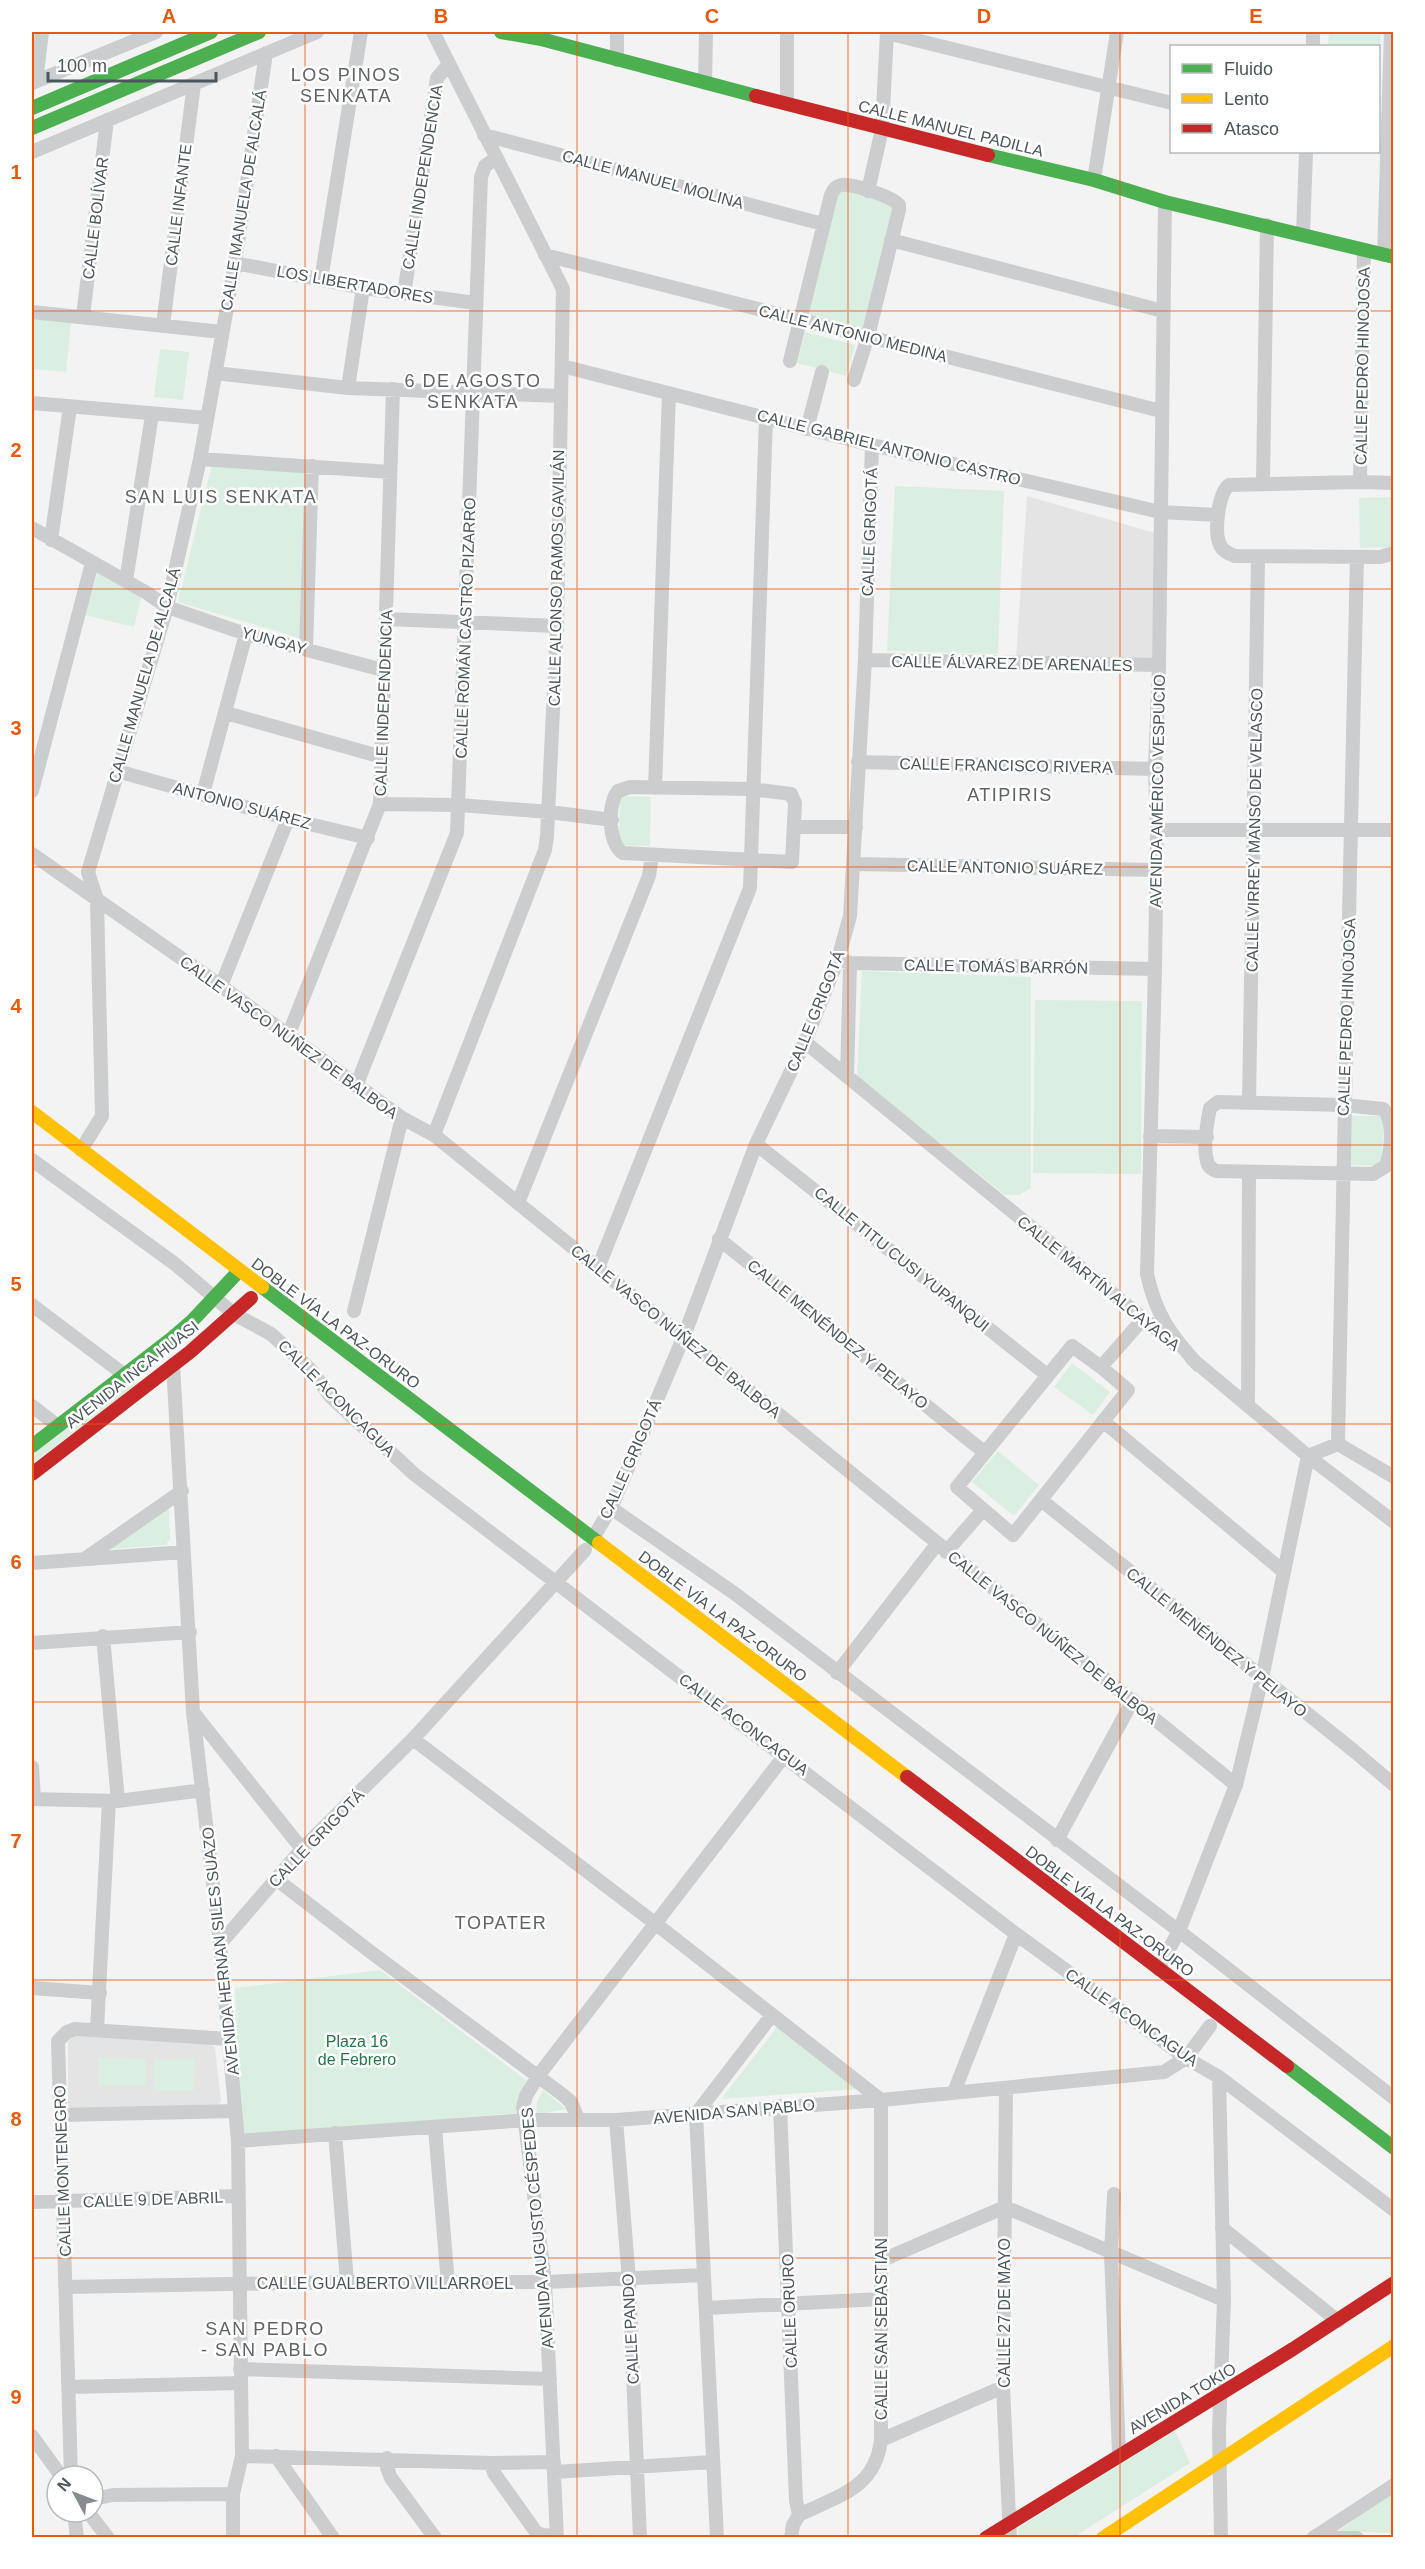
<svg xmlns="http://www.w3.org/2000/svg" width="1425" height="2569" font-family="Helvetica,sans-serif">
<rect width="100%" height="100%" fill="#f3f3f3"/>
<!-- education -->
<path fill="#e5e4e4" d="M1027 496 1155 533 1152 660 1016 658Z
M72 2036 211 2044 215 2048 221 2101 215 2108 73 2111 68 2106V2043Z"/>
<!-- green -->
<path fill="#daefe1" d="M1329 32H1381L1379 60 1378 46H1328Z
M845 190 887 201 895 208 863 329 805 314 837 193Z
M32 318 71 323 66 372 32 369Z
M805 332 855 345 846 376 797 363Z
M160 349 189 352 183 400 154 397Z
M212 465 307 471 303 639 178 602Z
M895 486 1004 491 998 654 887 651Z
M1393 497V547L1360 548 1359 498Z
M99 569 142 594 134 627 85 615Z
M620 796 651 797 650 846 619 845Z
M862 971 1031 977V1188L1019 1195H1005L857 1077Z
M1035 1000 1142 1001 1141 1174 1033 1173Z
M1350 1116H1383L1382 1166 1349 1165Z
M1072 1363 1110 1392 1093 1415 1054 1387Z
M131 1379 136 1381 135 1386 32 1464V1453Z
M998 1451 1039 1485 1014 1516 972 1482Z
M169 1507 170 1539 166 1545 113 1549 111 1545Z
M380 1970 526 2080 516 2113 241 2137 235 1988Z
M778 2026 859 2089 721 2099Z
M99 2058 146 2059V2085H98Z
M195 2059 194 2091H154V2060Z
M543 2090 566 2109 536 2115 537 2102Z
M1175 2431 1190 2463 1074 2537 1018 2538V2528Z
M1393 2492V2533L1338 2531Z"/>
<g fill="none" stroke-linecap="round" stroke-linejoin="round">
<!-- street -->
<path stroke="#cbcdce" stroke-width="14" d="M433 32 563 289 557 626 547 836 545 850 434 1135
M787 32V104
M887 33 1172 103
M1313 46V32
M617 60V32
M36 81 42 32
M32 83 156 32
M705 83 706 32
M484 135 823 224
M32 152 317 32
M1094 180 1117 32
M868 191 882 129 887 32
M1165 202 1159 665 1155 769 1157 830 1155 969 1147 1274C1156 1315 1170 1334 1198 1365
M1303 234 1306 152
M891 240 1163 311
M545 255 1161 411
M1384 255 1391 32
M235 263 363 288 476 303
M321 280 361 32
M404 294 437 78 449 64
M32 312 222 332
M83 316 107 120
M163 325 194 84
M790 361 831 195C833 190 836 186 841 185 852 183 893 197 899 205V210L868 336 854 380
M562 366 872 445 1160 512 1218 515
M215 373 348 388 560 396
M348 388 363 288
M32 403 207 418
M807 429 822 372
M200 459 390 472
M1360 482 1364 250
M1263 483 1267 225
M1394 483 1360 482 1229 485C1218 494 1214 532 1220 545 1223 551 1229 554 1235 556L1380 557 1394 553
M32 528 147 593 167 607 246 634 383 670
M51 540 70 407
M126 581 152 415
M386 619 557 626
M306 648 312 466
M865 660 1159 665
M226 713 382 757
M858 762 1155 769
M117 771 288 819 368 838
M630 787 752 789 791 794 795 803 792 862 623 853C608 844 607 804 618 791Z
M655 788 669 393
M32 791 92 563
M203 794 246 634
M380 804 459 805 549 812 612 820
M794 827H856
M1157 830H1394
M32 854 221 986 402 1118 434 1135 1236 1785
M854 864 1156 870
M838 959 850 963 1155 969
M221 986 288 819
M288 1036 380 804 393 389
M805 1042 1173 1343
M847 1076 850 963
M356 1086 457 833 481 177 485 166 496 158
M1218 1102 1344 1105 1383 1109C1395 1121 1391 1152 1386 1166L1373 1174 1216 1171C1212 1169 1208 1167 1207 1161 1203 1147 1207 1123 1210 1108Z
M1249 1103 1258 558
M1150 1136 1207 1137
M756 1144 1047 1375
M81 1150 102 1116 97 900 88 872 167 607 200 459 235 263 266 53
M32 1160 175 1264 234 1314 271 1334 312 1371 330 1396 414 1474 1016 1934 1186 2058 1219 2077 1224 2300 1219 2431 1221 2538
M518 1203 649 876 652 855
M719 1239 984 1452
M598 1268 750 888 766 417
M32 1305 126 1376
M354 1311 402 1118
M1072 1346 1101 1367 1128 1390 1013 1535 957 1487Z
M1192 1359 1308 1456 1394 1522
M173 1365 193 1712 220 1944 238 2141 242 2456 233 2494V2538
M1101 1367 1143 1319
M32 1406 58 1426
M1248 1406 1249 1172
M1103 1421 1284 1572
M1338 1444 1394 1477
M1041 1500 1354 1751 1394 1785
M611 1508 734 1593 1179 1931 1394 2098
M593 1538 611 1508 684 1336 756 1144 805 1042 838 959 850 916 865 660 872 445
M946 1552 982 1511
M86 1558 182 1491
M32 1563 184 1552
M103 1636 118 1801
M32 1643 190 1632
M837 1673 937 1544
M193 1712 302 1849
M413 1739 656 1924 881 2100V2440C875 2489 839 2495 799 2515L793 2525 791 2538
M32 1767 34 1799
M32 1799 118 1801 203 1790
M1057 1840 1133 1700
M276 1879 372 1953 563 2095 571 2102 578 2119
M220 1944 302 1849 413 1739 585 1550
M1158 1969 1179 1931 1236 1785 1262 1678 1308 1456 1338 1444C1342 1148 1352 853 1357 557
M32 1988 100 1993
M97 2029 109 1801
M1219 2077 1394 2210
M1006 2088 1003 2387 1010 2538
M954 2092 1016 1934
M780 2106 796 2500 799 2515
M61 2115 235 2111
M616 2120 629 2280 640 2538
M435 2128 448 2284
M335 2133 347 2282
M238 2141 526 2120H616L881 2100 1164 2072 1186 2058 1210 2026
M1114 2194 1111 2253 1119 2454
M32 2202 238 2196
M1222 2228 1338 2321
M880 2261 1005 2207 1224 2300
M66 2287 347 2282H545L704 2275
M706 2308 881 2299
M240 2369 550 2379
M69 2387 241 2383
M32 2436 61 2476
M881 2440 1003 2387
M242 2456 491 2463 554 2462
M276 2456 333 2538
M387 2458V2468L391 2478 435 2538
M491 2463 494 2473 536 2532 542 2535 557 2536
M555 2472 712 2462
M71 2476 58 2041 67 2032 75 2029 229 2039
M93 2499 113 2495 233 2494
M74 2512 77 2538
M88 2512 108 2538
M1314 2537 1357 2538
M557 2538 545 2282 523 2107 526 2096 538 2076 785 1755
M717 2538 696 2114 772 2015
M1313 2538 1394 2485"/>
<!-- fast -->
<path stroke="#4caf50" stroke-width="14" d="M501 32 541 39 756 96
M32 108 211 32
M32 128 259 32
M988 155 1094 180 1165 202 1394 257
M262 1287 599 1543
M32 1446 171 1339 192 1321 239 1271
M1287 2066 1394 2148"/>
<!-- slow -->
<path stroke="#ffc107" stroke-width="14" d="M32 1112 262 1287
M599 1543 907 1777
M1103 2538 1394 2346"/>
<!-- jam -->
<path stroke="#c62828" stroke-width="14" d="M756 96 988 155
M32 1474 190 1352 251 1298
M907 1777 1287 2066
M986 2538 1293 2349 1394 2283"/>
</g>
<!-- grid -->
<path fill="none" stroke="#e8590c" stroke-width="1.5" stroke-opacity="0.55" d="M305 32V2538M577 32V2538M848 32V2538M1120 32V2538M32 311H1394M32 589H1394M32 867H1394M32 1145H1394M32 1424H1394M32 1702H1394M32 1980H1394M32 2258H1394"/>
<g text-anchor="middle" stroke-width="5" stroke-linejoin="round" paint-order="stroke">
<!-- street labels -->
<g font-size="16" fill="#4b565d" stroke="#fff">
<text transform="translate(951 128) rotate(14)" y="6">CALLE MANUEL PADILLA</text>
<text transform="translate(422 177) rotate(-81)" y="6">CALLE INDEPENDENCIA</text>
<text transform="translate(653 179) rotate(15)" y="6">CALLE MANUEL MOLINA</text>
<text transform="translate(243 200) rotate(-81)" y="6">CALLE MANUELA DE ALCALÁ</text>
<text transform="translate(178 205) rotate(-83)" y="6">CALLE INFANTE</text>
<text transform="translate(95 218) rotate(-83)" y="6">CALLE BOLÍVAR</text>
<text transform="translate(355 284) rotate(10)" y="6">LOS LIBERTADORES</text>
<text transform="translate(853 333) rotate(14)" y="6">CALLE ANTONIO MEDINA</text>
<text transform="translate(1362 366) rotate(-89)" y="6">CALLE PEDRO HINOJOSA</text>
<text transform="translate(889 447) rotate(14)" y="6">CALLE GABRIEL ANTONIO CASTRO</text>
<text transform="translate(869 532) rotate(-88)" y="6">CALLE GRIGOTÁ</text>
<text transform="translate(556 578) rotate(-89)" y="6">CALLE ALONSO RAMOS GAVILÁN</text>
<text transform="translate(465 628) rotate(-88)" y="6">CALLE ROMÁN CASTRO PIZARRO</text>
<text transform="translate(274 640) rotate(15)" y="6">YUNGAY</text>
<text transform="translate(1012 663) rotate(1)" y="6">CALLE ÁLVAREZ DE ARENALES</text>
<text transform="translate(144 675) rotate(-74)" y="6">CALLE MANUELA DE ALCALÁ</text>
<text transform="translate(383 703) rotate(-88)" y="6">CALLE INDEPENDENCIA</text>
<text transform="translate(1006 765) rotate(1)" y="6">CALLE FRANCISCO RIVERA</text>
<text transform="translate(1157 791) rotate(-89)" y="6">AVENIDA AMÉRICO VESPUCIO</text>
<text transform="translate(242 805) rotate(15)" y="6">ANTONIO SUÁREZ</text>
<text transform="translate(1254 830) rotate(-89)" y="6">CALLE VIRREY MANSO DE VELASCO</text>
<text transform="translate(1005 867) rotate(1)" y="6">CALLE ANTONIO SUÁREZ</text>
<text transform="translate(996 966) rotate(1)" y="6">CALLE TOMÁS BARRÓN</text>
<text transform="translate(815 1011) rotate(-68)" y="6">CALLE GRIGOTÁ</text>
<text transform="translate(1346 1017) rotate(-88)" y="6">CALLE PEDRO HINOJOSA</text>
<text transform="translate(289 1037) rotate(36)" y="6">CALLE VASCO NÚÑEZ DE BALBOA</text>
<text transform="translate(902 1259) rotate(39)" y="6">CALLE TITU CUSI YUPANQUI</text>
<text transform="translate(1099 1283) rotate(39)" y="6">CALLE MARTÍN ALCAYAGA</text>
<text transform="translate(336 1323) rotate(37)" y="6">DOBLE VÍA LA PAZ-ORURO</text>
<text transform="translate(676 1331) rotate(39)" y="6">CALLE VASCO NÚÑEZ DE BALBOA</text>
<text transform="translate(838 1334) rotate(39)" y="6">CALLE MENÉNDEZ Y PELAYO</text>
<text transform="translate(132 1374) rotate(-38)" y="6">AVENIDA INCA HUASI</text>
<text transform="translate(337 1398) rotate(45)" y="6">CALLE ACONCAGUA</text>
<text transform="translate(630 1459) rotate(-66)" y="6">CALLE GRIGOTÁ</text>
<text transform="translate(723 1616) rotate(37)" y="6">DOBLE VÍA LA PAZ-ORURO</text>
<text transform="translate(1053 1637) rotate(39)" y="6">CALLE VASCO NÚÑEZ DE BALBOA</text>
<text transform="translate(1217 1642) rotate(39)" y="6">CALLE MENÉNDEZ Y PELAYO</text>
<text transform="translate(744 1724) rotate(37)" y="6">CALLE ACONCAGUA</text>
<text transform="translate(316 1838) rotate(-46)" y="6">CALLE GRIGOTÁ</text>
<text transform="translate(1110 1911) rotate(37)" y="6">DOBLE VÍA LA PAZ-ORURO</text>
<text transform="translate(220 1951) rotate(-96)" y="6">AVENIDA HERNAN SILES SUAZO</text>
<text transform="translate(1132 2017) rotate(35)" y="6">CALLE ACONCAGUA</text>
<text transform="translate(734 2111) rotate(-5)" y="6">AVENIDA SAN PABLO</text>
<text transform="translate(62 2171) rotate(-92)" y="6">CALLE MONTENEGRO</text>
<text transform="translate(153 2199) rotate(-2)" y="6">CALLE 9 DE ABRIL</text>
<text transform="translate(537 2228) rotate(-95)" y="6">AVENIDA AUGUSTO CÉSPEDES</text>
<text x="385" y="2289">CALLE GUALBERTO VILLARROEL</text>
<text transform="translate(789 2311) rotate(-92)" y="6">CALLE ORURO</text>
<text transform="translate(1004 2313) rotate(-90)" y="6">CALLE 27 DE MAYO</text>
<text transform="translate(630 2329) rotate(-93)" y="6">CALLE PANDO</text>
<text transform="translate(881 2329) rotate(-90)" y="6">CALLE SAN SEBASTIAN</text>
<text transform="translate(1182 2398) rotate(-31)" y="6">AVENIDA TOKIO</text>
</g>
<!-- park labels -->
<g font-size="16" fill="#227846" stroke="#fff">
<text x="357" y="2047">Plaza 16<tspan x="357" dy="18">de Febrero</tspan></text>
</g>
<!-- neighbourhood labels -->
<g font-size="18" letter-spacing="1.5" fill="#5f6366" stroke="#fff">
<text x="346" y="81">LOS PINOS<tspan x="346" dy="21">SENKATA</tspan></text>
<text x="473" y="387">6 DE AGOSTO<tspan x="473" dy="21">SENKATA</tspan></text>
<text x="221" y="503">SAN LUIS SENKATA</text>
<text x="1010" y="801">ATIPIRIS</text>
<text x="501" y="1929">TOPATER</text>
<text x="265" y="2335">SAN PEDRO<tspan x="265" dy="21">- SAN PABLO</tspan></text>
</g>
</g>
<!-- border -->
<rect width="1425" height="2569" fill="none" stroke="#ffffff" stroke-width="66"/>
<!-- legend -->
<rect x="1170" y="45" width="210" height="108" fill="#ffffff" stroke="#b7bbbe" stroke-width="1.5"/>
<rect x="1182" y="64" width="30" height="9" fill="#4caf50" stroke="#b7bbbe" stroke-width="1.5"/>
<text x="1224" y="75" font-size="18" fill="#4b565d">Fluido</text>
<rect x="1182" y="94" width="30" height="9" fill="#ffc107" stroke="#b7bbbe" stroke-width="1.5"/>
<text x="1224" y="105" font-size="18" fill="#4b565d">Lento</text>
<rect x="1182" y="124" width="30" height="9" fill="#c62828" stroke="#b7bbbe" stroke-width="1.5"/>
<text x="1224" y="135" font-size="18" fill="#4b565d">Atasco</text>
<!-- north arrow -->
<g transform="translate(75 2494) rotate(311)"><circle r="28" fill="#ffffff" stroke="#b7bbbe" stroke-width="1.5"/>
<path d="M0-4.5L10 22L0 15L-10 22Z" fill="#868d92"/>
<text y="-9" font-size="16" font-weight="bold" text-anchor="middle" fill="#4b565d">N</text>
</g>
<!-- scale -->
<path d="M48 72v9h168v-9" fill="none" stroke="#4b565d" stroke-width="3"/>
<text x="57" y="72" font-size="18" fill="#4b565d" stroke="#ffffff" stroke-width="4.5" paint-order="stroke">100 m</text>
<rect x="33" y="33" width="1359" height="2503" fill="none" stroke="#e8590c" stroke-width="2"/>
<g font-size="20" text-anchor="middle" font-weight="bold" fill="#e8590c">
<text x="169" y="23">A</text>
<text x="441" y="23">B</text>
<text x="712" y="23">C</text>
<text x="984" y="23">D</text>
<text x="1256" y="23">E</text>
<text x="16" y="179">1</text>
<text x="16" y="457">2</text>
<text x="16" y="735">3</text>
<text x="16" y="1013">4</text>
<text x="16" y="1291">5</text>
<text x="16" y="1569">6</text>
<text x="16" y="1848">7</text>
<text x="16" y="2126">8</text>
<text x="16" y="2404">9</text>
</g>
</svg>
